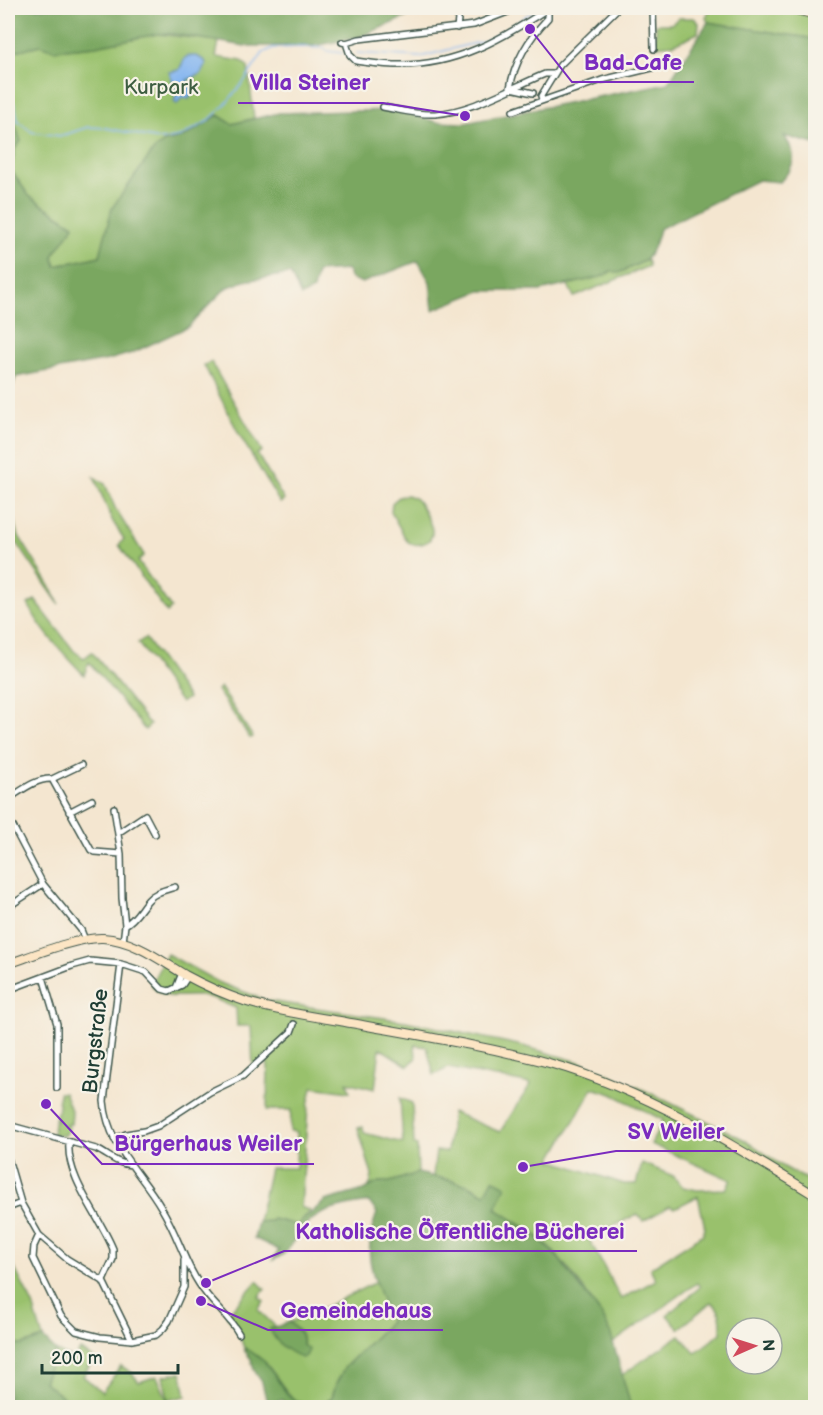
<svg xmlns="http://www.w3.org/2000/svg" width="823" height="1415" font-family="'Balsamiq Sans',sans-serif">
<rect width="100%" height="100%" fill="#f7f3e8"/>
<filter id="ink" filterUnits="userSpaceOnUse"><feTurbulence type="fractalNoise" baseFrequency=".0167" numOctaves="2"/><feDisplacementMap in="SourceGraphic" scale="12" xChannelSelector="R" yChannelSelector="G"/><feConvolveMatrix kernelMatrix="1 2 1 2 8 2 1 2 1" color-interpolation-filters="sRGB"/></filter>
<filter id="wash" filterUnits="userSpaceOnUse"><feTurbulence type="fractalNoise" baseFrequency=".008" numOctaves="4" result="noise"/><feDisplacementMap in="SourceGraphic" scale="24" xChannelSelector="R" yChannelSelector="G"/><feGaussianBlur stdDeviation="1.35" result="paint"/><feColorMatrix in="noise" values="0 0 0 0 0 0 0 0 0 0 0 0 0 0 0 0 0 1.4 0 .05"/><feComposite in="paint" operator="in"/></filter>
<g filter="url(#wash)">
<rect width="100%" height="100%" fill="#f4e6d0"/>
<!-- green -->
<path fill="#99c16c" stroke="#5c7f50" stroke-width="1.5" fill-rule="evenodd" d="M710 8H815V39L708 22 706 18Z
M679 18H694L699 23 698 33 674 44 656 46V24H671Z
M157 34 219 41 216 57 242 61 248 67 254 118 232 124 218 115 184 137 164 142 153 151 112 208 100 256 55 266 53 256 74 225 29 196 11 170 15 149 8 108V53L40 45 55 50 95 46Z
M647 260 649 266 574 297 568 285 601 276 612 271 619 273Z
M211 362 262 451 257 454 284 500 280 503 239 434 204 365Z
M94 477 105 484 116 510 144 555 138 561 171 608 167 613 119 545 124 539 113 522Z
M407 495C409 496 415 498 416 499 420 503 432 525 432 530 434 544 416 548 407 541L391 512 392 503 399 497Z
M8 498 17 533 52 589 59 604 8 530Z
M35 600 74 651 84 658 92 652 150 725 145 730 89 662 84 675C63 652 42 633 28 604Z
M145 638 188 698 181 703 138 643Z
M220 687 253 737 250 738 217 690Z
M167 954 220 983 268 1001 405 1021 523 1046 586 1064 646 1091 747 1141 784 1167 815 1184V1407H631L622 1375 680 1335 695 1353 721 1333C721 1321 722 1309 711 1302L679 1329 667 1315 700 1287 697 1283 613 1343C606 1314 560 1254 536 1235 524 1225 508 1220 497 1209 492 1205 490 1198 485 1195 472 1183 450 1180 433 1176L436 1151 447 1152 452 1112 500 1132 531 1084 448 1068 434 1075 427 1047 415 1045 416 1058 408 1066 380 1048 375 1089 347 1082 350 1092 312 1087 308 1106 301 1207 310 1211 297 1225 273 1219 271 1221 258 1222 270 1168H296L297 1132 290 1131 291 1110H267L268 1067 265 1056 253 1068 251 1026H237L236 1008C226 1005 215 997 204 996 185 994 163 1003 151 984ZM593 1088 612 1094 663 1120 651 1144 731 1180 726 1189 697 1190 683 1187 673 1176 642 1163 636 1184H624L551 1160ZM698 1196 705 1228 702 1235 650 1268 656 1280 621 1299 589 1239 637 1214 643 1221 670 1206 675 1208ZM736 1328H772V1364H736Z
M64 1092 72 1113 71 1124 66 1125 69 1128 64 1136 53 1134 54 1121H59L55 1119 58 1109 59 1093Z
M400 1098 412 1103 414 1145 417 1146 418 1173 390 1182H379L368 1188 371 1182 372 1175 358 1128 363 1127 364 1133 403 1143Z
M8 1255 33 1305 43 1338 22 1345H8Z
M257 1281 265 1289 259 1297 264 1301 258 1310 276 1327 270 1329 303 1345 301 1334 289 1322 305 1317 376 1282 390 1322 345 1367 336 1384 332 1397 320 1407C289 1408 284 1383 266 1364 261 1358 253 1353 246 1349L245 1351 239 1334 227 1315Z
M80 1350 94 1358 83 1376 102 1392 121 1366 131 1372 139 1382 157 1376 170 1407H76L44 1382 56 1351 74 1359Z
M181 1372 186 1396 168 1400 163 1376Z"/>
<!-- forest -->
<path fill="#7aa760" stroke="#4c724a" stroke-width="1.5" d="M8 8H420L404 18 357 38 313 46H245L173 34H157L95 46 54 50 40 45 8 53Z
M708 22 815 39V144L784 136C798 155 796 165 780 182L758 180 659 229C651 261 648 259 619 273L612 271 601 277 540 291H480L433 310 430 282 418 261 362 283 350 278 348 270 317 272 313 290 301 296 290 274 244 281 226 288 188 327 132 353 108 360 16 377 8 399V108L9 106 21 141 15 149 11 170 29 196 74 226 53 256 56 266 100 256 112 208 153 151 164 142 184 137 218 115 232 124 279 113 394 110 437 122 465 123 668 83Z
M418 1173 465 1184 485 1194 493 1179 506 1186 496 1209 535 1234 559 1259 603 1317 611 1335 631 1407H320L332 1397 336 1384 345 1367 390 1322C375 1279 360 1258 377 1213L369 1202C344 1206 318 1209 301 1230 290 1244 290 1253 273 1260L279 1250 254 1238 258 1222 271 1221 273 1219 297 1225 325 1201 364 1190 379 1182H390Z
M289 1322 301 1334 303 1345 309 1350 306 1356 302 1358C287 1351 276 1344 270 1329Z
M43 1338 56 1351 44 1382 76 1407H8V1345H22Z
M246 1348 265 1362 288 1395 307 1407H286L282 1400 272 1403 273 1407H268L262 1382 254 1370 251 1359 245 1351Z"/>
<!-- water -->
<path fill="#84b5f0" stroke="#527992" stroke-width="1.5" d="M188 56H197L205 61 206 64 201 74 187 80 193 90 189 99 182 97 177 104 174 102 177 92 169 72 179 70 185 58Z"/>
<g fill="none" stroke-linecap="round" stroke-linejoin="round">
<!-- stream -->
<path stroke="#84b5f0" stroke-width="1.5" d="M357 53 420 57 463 46 484 41 506 30 537 8
M8 94 15 106 18 121 32 132 61 136 88 127 106 128 163 140 180 137 208 121 225 105 245 80 263 53 273 48 301 47 324 48 327 51 342 53"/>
</g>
</g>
<g filter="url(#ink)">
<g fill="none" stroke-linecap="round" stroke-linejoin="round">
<defs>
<path id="street" d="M653 8 654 49
M457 28 459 10 464 8
M342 42 346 43 350 55 356 61C370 63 384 65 398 65 456 66 502 39 549 8
M346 43 359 39 474 25 518 8
M510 88C515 60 529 38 548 18V8
M511 88 533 93
M542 100 541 96 560 65 618 8
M383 107C400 110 417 115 435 114 473 111 510 88 545 74H554
M513 111 602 80 660 66
M52 779 81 765
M8 799C21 791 36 778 52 779L91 850 95 852 121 854
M114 808 121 854 122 898 125 925 123 942
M69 812 92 800
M8 817 43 884 81 930 85 940
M118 833 145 815 155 834
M8 907 43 884
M125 925C136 919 140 909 148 900 155 892 165 890 175 887
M121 964 104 1101C108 1148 140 1170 162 1209 179 1237 186 1269 207 1295 218 1309 231 1319 239 1334
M43 977 57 1024V1088
M176 988 182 973
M8 990 72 966 90 961 121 964 146 972 162 989 169 991 182 985 188 976
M8 1035V1061
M8 1125 96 1149C109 1155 117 1164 131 1165
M114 1139 126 1134 144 1131 158 1126 210 1092 243 1076 291 1032 294 1024
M69 1143C66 1178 101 1218 113 1249V1259L103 1281
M8 1158 21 1203 39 1235 67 1259 103 1281 132 1340
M8 1208 21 1203
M39 1235 34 1246 33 1258 61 1316 76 1331 100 1337 132 1340 156 1335 163 1329 169 1321 184 1287V1260"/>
<path id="secondary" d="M788 8 816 15
M8 964C34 955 77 937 103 938 134 940 160 960 185 975 205 986 226 995 247 1002 277 1011 309 1016 340 1021 410 1034 481 1045 549 1063 645 1090 732 1144 816 1196"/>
</defs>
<!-- street casing -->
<use href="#street" stroke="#3f564b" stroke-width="8"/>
<!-- secondary casing -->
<use href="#secondary" stroke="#3f564b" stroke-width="10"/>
<!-- street -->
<use href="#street" stroke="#fff" stroke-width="5"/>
<!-- secondary -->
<use href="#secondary" stroke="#fce5c4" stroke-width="8"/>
</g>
</g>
<g text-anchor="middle" stroke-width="4.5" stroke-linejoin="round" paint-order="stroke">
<!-- park labels -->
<g font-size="21" fill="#3e5e42" stroke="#f7f3e8">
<text x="161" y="94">Kurpark</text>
</g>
<!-- street labels -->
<g font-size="21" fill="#1f3d34" stroke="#f7f3e8">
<text transform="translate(95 1041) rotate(-84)" y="7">Burgstraße</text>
</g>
</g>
<!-- callouts -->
<path fill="none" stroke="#7b2cbf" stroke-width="2" d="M530 29L572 82H694M465 116L383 103H238M523 1167L616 1151H737M46 1104L102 1164H314M206 1283L284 1251H637M201 1301L268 1330H443"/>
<g fill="#7b2cbf" stroke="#f7f3e8" stroke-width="2">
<circle cx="530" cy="29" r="6"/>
<circle cx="465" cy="116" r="6"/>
<circle cx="523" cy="1167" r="6"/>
<circle cx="46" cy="1104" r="6"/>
<circle cx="206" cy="1283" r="6"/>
<circle cx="201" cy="1301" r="6"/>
</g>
<g font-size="22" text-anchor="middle" font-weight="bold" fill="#7b2cbf" stroke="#f7f3e8" stroke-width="4.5" stroke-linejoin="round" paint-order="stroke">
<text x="633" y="70">Bad-Cafe</text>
<text x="310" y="90">Villa Steiner</text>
<text x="676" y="1139">SV Weiler</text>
<text x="208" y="1151">Bürgerhaus Weiler</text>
<text x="460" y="1239">Katholische Öffentliche Bücherei</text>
<text x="356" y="1318">Gemeindehaus</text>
</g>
<!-- margin -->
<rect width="823" height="1415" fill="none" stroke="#f7f3e8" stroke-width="30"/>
<!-- north arrow -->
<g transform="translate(754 1346) rotate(87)"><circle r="28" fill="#f7f3e8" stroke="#a1aaa0" stroke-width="1.5"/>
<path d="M0-4.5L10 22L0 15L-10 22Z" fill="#d1495b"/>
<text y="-9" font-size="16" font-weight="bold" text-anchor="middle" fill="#1f3d34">N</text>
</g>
<!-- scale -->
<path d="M42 1364v9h136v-9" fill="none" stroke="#1f3d34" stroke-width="3"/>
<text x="51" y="1364" font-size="18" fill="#1f3d34" stroke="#f7f3e8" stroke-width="4.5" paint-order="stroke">200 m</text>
</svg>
